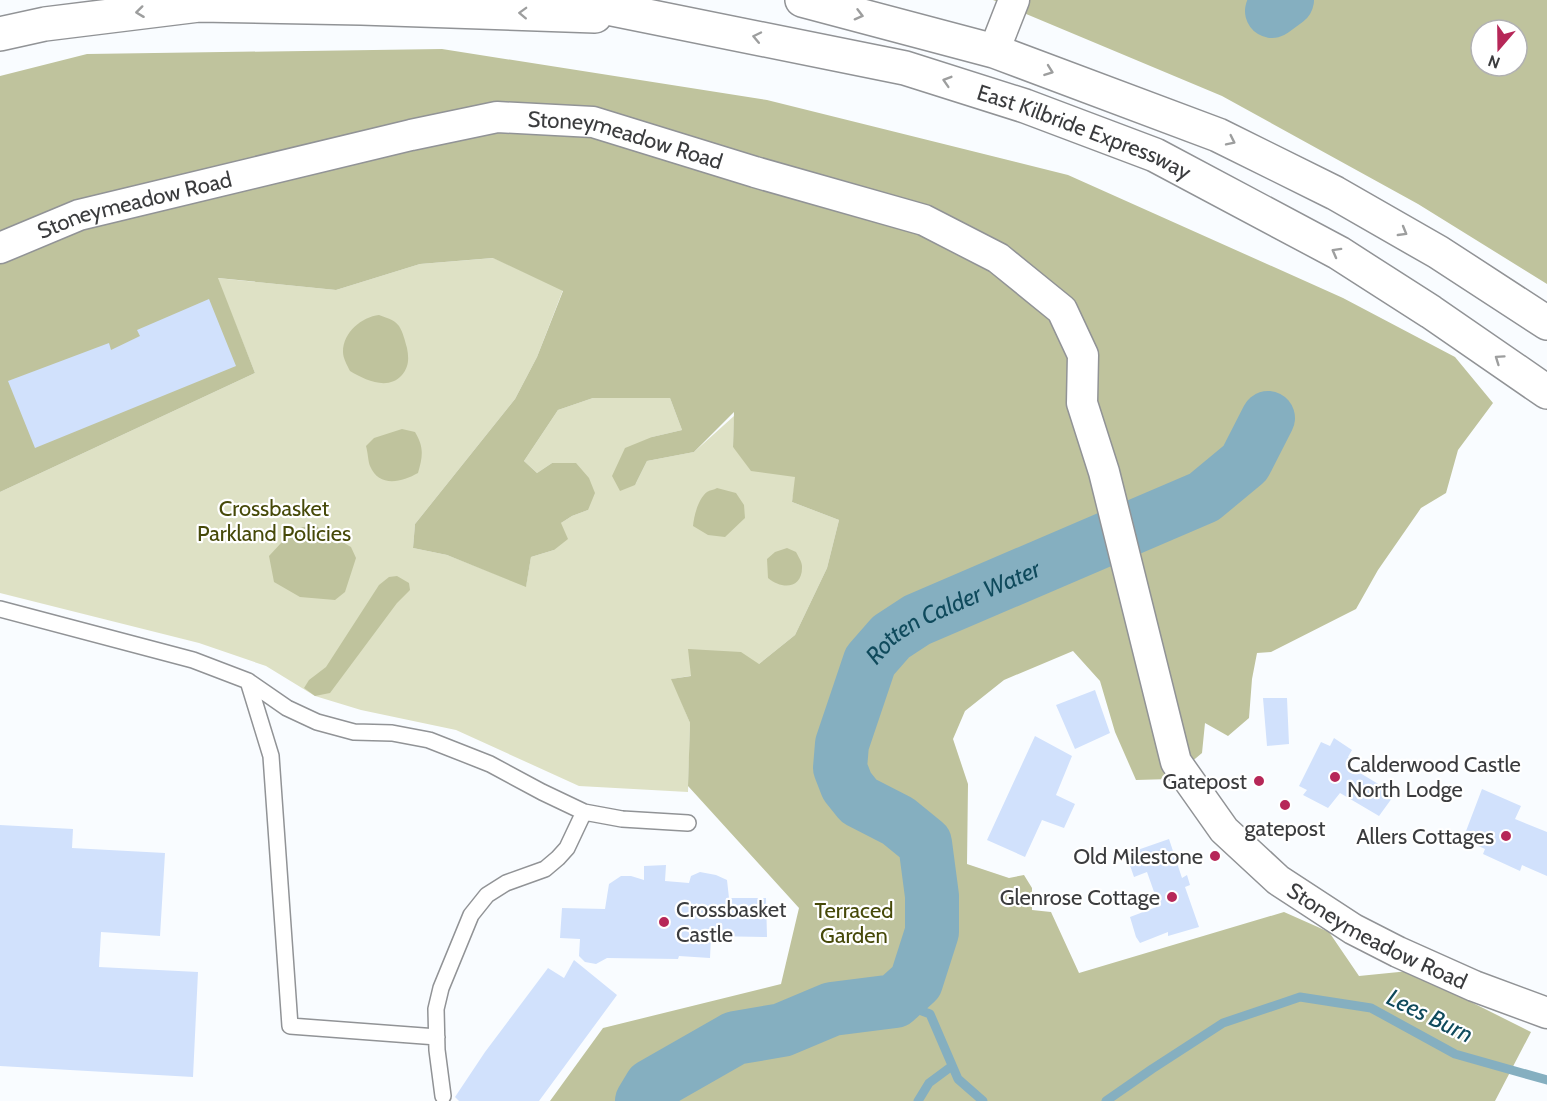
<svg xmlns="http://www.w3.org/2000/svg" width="1547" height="1101" font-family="Cabin,sans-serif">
<rect width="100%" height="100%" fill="#f9fcff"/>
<!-- green -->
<path fill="#dee1c5" d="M494 258 563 290 537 357 515 399 415 524 413 548 447 555 526 586 531 557 554 550 561 523 572 516 588 510 552 463 537 473 524 461 558 410 593 398H670L682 430 652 437 635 485 647 461 694 452 734 416 733 447 796 477 792 502 839 520 827 568 795 635 759 664 672 679 690 723 688 792 579 786 456 730 361 710 315 696 266 666 199 643 0 593V492L255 373 217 278 336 290 420 264Z"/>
<!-- forest -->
<path fill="#bfc39d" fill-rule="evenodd" d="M993 0H1547V284L1418 204 1222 96ZM1481 30H1517V66H1481Z
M442 49 767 100 1068 175 1343 298 1455 357 1493 403 1458 450 1446 493 1421 508 1378 570 1356 609 1271 652 1257 653 1252 679 1249 718 1228 736 1205 723 1202 753 1171 779 1136 780 1115 732 1100 681 1073 651 1004 680 965 711 953 739 968 784 967 864 1009 878 1024 875 1032 888V910L1051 912 1079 973 1284 912 1329 932 1359 976 1409 971 1531 1032 1495 1101H550L603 1028 781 984 799 908 688 786 690 723 671 679 691 676 688 649 741 652 759 664 795 635 827 568 839 520 792 502 795 477 751 471 733 447 734 412 694 452 647 461 635 485 620 491 612 476 625 448 652 437 682 430 670 398H593L558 410 524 461 537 473 552 463H576L589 478 595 493 588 510 572 516 561 523 568 539 554 550 531 557 526 587 447 555 413 548 415 524 515 399 537 357 563 291 493 258 420 264 336 290 218 278 255 373 0 492V76L87 54Z
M379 315C386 318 394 319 399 326 403 332 405 341 407 348 409 358 409 367 402 375 388 391 365 380 350 371 347 365 343 358 343 352 343 332 362 317 379 315Z
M402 429 415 432C424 447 423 456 418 473 402 482 379 488 370 466 368 461 368 453 366 446L374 438Z
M717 488 736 493 744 505 745 518 725 537 708 535 693 526C694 516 698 499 707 492 710 490 714 490 717 488Z
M314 525 351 547 356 558 345 592 335 600 300 597 274 582 269 556 294 529Z
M787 548 796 552C798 556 802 562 802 566 803 589 782 590 768 578L767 559 775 552Z
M397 576 409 583 410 590 397 603 330 693 315 696 304 688 309 680 326 667 379 585 389 577Z"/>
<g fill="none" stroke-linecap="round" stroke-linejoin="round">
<!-- stream -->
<path stroke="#85afc0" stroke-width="9" d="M895 1001 930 1014 958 1079 983 1101
M918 1101 929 1083 952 1066
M1106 1101 1152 1069 1223 1023 1300 997 1371 1008 1455 1054 1547 1080"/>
<!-- river -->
<g stroke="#85afc0" stroke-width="54">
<path d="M1272 11 1287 0"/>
<path id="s1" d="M642 1101 651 1086 735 1038 782 1030 832 1009 895 1001 916 982 932 932V896L925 843 898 821 859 801 847 786 840 768 842 744 870 661 891 637 917 620 1204 497 1245 463 1268 418"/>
</g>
</g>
<!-- building -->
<path fill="#d1e1fc" d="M209 299 236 366 35 448 8 381 109 343 111 350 140 336 137 330Z
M1095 690 1110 733 1075 749 1056 705Z
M1263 698H1287L1289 744 1267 746Z
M1035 736 1072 756 1056 795 1075 804 1064 828 1042 820 1025 857 987 840Z
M1334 738 1352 750 1348 757 1354 760 1350 767 1395 794 1379 816 1340 793 1328 808 1303 795 1307 790 1299 786 1321 742 1330 746Z
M1482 789 1521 806 1515 819 1547 832V876L1522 865 1520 871 1483 854 1485 849 1463 839Z
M0 825 73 829 72 848 165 853 160 936 101 932 99 967 198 972 193 1077 0 1066Z
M1169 839 1182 878 1187 875 1190 885 1185 887 1199 927 1168 936V932L1140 943 1136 937 1130 917 1159 906 1147 872 1134 877 1126 854Z
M666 865 665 881 689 883 691 876 700 872 716 875 727 880 729 898H766L767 937 711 936 710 958 679 956 678 959 607 958 596 964 585 962 579 956 580 939 560 938 562 908 605 909 609 884 621 876H631L644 880V866Z
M574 960 617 995 539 1101H459L455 1097 485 1052 548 968 564 978Z"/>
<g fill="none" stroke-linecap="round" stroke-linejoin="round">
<defs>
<path id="service" d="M0 609 193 660 248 681 287 708 317 722 354 732 392 733 429 740 490 764 542 792 584 812 622 819 688 823
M248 681 271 756 290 1026 437 1037
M443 1096 437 1050 436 1009 441 988 471 915 487 895 506 883 545 869 558 858 567 848 584 812"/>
<g id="minor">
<path d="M994 51 1014 0"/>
<path id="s2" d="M0 248 79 215 411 135 497 117 593 122 755 172 924 220 998 258 1062 310 1083 355 1082 403 1104 472 1176 762 1224 830 1278 880 1353 929 1398 952 1474 986 1547 1013"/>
</g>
<g id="trunk">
<path id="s3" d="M568 0 905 68 1025 106 1155 155 1339 253 1431 312 1547 392"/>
<path d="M802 0 994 51 1218 135 1335 193 1438 252 1547 323"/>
<path d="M0 34 45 24 199 5 361 8 595 16"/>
</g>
</defs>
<!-- service casing -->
<use href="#service" stroke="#919396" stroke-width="18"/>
<!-- minor casing -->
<use href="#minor" stroke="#919396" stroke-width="33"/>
<!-- trunk casing -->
<use href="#trunk" stroke="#919396" stroke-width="36"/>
<!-- service -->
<use href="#service" stroke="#fff" stroke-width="15"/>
<!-- minor -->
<use href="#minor" stroke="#fff" stroke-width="30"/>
<!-- trunk -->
<use href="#trunk" stroke="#fff" stroke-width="33"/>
</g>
<!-- one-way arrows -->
<defs><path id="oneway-chevron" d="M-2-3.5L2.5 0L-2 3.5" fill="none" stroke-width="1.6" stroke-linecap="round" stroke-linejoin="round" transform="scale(1.5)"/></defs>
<g stroke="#9d9e9e">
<use href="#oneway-chevron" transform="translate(140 12) rotate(173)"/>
<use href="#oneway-chevron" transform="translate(523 13) rotate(-178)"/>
<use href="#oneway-chevron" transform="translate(859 15) rotate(15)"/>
<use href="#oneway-chevron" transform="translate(757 37) rotate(-168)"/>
<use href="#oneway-chevron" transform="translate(1049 71) rotate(20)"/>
<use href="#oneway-chevron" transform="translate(947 81) rotate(-163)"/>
<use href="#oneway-chevron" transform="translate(1231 141) rotate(26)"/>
<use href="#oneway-chevron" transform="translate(1403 232) rotate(30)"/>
<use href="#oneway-chevron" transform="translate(1336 252) rotate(-151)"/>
<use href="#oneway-chevron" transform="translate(1499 359) rotate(-145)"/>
</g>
<!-- markers -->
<g fill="#b62758" stroke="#fff" stroke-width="2">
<circle cx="1335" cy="777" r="6"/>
<circle cx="1259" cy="781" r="6"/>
<circle cx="1285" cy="805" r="6"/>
<circle cx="1506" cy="836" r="6"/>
<circle cx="1215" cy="856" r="6"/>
<circle cx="1172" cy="897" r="6"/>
<circle cx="664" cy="922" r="6"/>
</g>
<g text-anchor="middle" stroke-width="4.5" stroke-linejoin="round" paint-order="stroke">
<!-- street labels -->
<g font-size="22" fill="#3b3c3e" stroke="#fff">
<text dy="8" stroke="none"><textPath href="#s3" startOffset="534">East Kilbride Expressway</textPath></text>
<text dy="8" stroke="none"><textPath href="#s2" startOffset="646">Stoneymeadow Road</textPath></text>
<text dy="8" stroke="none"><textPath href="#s2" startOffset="142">Stoneymeadow Road</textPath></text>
<text dy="8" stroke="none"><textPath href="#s2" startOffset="1862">Stoneymeadow Road</textPath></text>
</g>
<!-- park labels -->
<g font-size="22" fill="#464909" stroke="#fff">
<text x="274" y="516">Crossbasket<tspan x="274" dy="25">Parkland Policies</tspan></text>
<text x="854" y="918">Terraced<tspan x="854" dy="25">Garden</tspan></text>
</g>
<!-- poi labels -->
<g font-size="22" fill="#3b3c3e" stroke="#fff" text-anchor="end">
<text x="1347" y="772" text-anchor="start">Calderwood Castle<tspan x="1347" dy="25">North Lodge</tspan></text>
<text x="1247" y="789">Gatepost</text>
<text x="1285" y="836" text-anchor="middle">gatepost</text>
<text x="1494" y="844">Allers Cottages</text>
<text x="1203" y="864">Old Milestone</text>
<text x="1160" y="905">Glenrose Cottage</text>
<text x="676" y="917" text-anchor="start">Crossbasket<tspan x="676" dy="25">Castle</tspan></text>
</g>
<!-- water labels -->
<g font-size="24" font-style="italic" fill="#0f4a5c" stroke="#fff">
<text dy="8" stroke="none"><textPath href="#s1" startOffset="777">Rotten Calder Water</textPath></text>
<text transform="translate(1430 1016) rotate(26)" y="8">Lees Burn</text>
</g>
</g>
<!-- north arrow -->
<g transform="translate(1499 48) rotate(200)"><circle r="28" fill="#ffffff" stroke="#b1b1b2" stroke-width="1.5"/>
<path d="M0-4.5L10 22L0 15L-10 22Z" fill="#b62758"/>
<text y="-9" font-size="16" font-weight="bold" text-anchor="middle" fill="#3b3c3e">N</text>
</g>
</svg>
